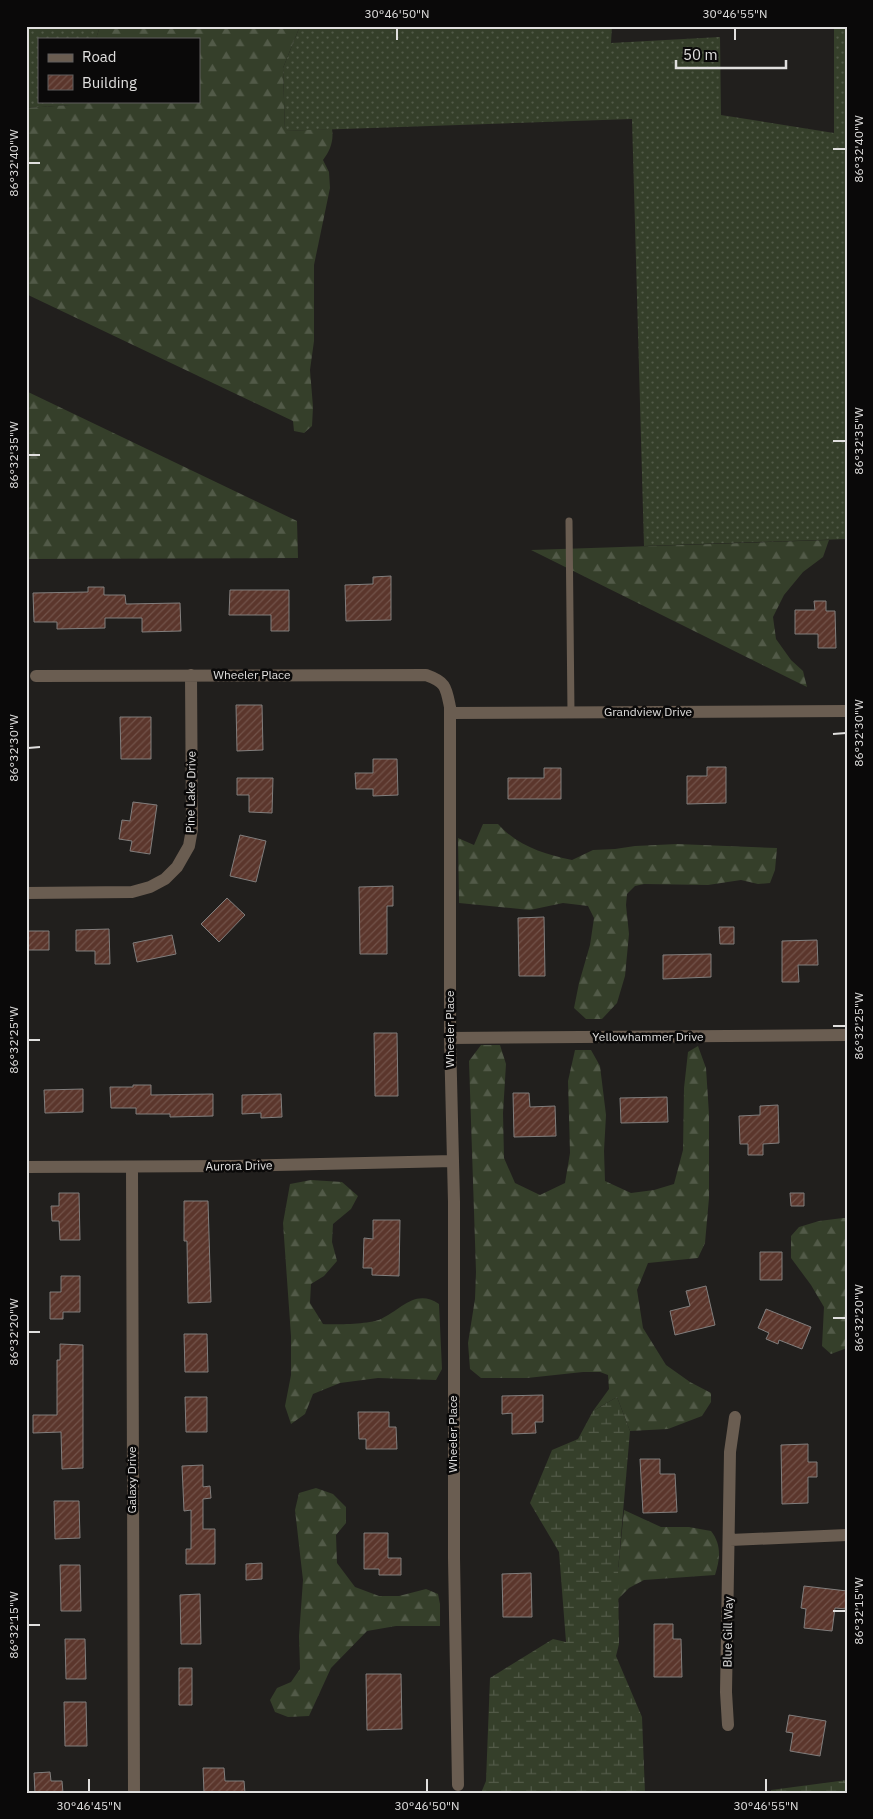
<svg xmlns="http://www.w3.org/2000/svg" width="873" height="1819" font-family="'IBM Plex Sans',sans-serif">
<defs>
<pattern id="grass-dots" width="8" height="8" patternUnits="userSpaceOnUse" patternTransform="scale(1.25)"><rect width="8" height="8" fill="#353f2a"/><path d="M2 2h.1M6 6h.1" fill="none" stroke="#525a48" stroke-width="1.8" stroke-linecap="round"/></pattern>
<pattern id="forest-firs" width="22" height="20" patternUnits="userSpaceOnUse" patternTransform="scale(1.25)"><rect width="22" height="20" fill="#353f2a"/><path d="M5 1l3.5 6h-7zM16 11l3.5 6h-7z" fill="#525a48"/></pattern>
<pattern id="wetland-marsh" width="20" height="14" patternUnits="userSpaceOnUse" patternTransform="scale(1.25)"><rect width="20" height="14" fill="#353f2a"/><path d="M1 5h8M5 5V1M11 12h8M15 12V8" fill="none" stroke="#525a48"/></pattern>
<pattern id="building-hatch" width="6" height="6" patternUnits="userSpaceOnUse" patternTransform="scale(1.25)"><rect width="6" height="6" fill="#5b362c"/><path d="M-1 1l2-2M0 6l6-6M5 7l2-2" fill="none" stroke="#72534a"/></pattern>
</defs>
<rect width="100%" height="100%" fill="#211f1d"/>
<!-- grass -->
<path fill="url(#grass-dots)" d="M26 26H100L96 39H39V101H72L71 105 26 108Z
M300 26H612L611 43 720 37 721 115 834 133V26H847V539L644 546 632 119 285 131 283 68Z"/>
<!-- forest -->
<path fill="url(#forest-firs)" d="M100 26H300L283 68 285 131 332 129C334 141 330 151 323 160L329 172 330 188 314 265V341L310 370 313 407 312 426 304 433 294 431 293 421 26 294V108L70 105 72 101H199V39H96Z
M26 391 297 521 298 558 26 559Z
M829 540 823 557 803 572 784 595 773 617 776 639 791 660 803 671 807 687 531 550Z
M483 824H498C518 846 543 854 572 860L593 850 615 849 635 846 677 844 777 848 775 870 770 883 758 884 741 880 708 885 644 884 635 886 627 894 626 905 629 934 625 976 617 1003 602 1019H586L574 1008 579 983 590 945 594 918 588 906 563 903 530 910 459 903 458 838 474 845Z
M481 1045H500L506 1064 503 1113 504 1158 515 1183 540 1195 565 1183 570 1153 568 1081 575 1050H591L600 1066 606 1115 604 1151 605 1181 631 1193 654 1190 674 1184 683 1150 684 1088 688 1052 698 1046 706 1068 709 1114V1198L705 1243 698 1258 648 1263 637 1290 643 1328 666 1365 690 1382 711 1393V1402L702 1416 668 1429 630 1431 617 1397 593 1411 609 1389 608 1375 600 1372H583L527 1378H481L470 1369 468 1343 475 1299 476 1272 469 1061Z
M311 1180 342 1182 358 1196 351 1209 333 1224 332 1242 337 1261 324 1276 311 1284 310 1303 323 1324C335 1325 371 1324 381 1319 401 1310 415 1288 439 1304L442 1369 436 1380 378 1378 340 1383 313 1394 305 1414 291 1424 285 1406 291 1375V1336L283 1223 290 1184Z
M843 1218H847V1348L831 1354 822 1346 824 1307 811 1285 791 1258V1236L799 1227 819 1221Z
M316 1488 333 1494 346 1507V1523L336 1535 337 1563 355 1587 379 1596H399L426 1589 438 1594 440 1604V1626H396L367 1631 331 1668 309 1716 288 1717 275 1712 270 1700 277 1688 291 1682 300 1669 299 1636 303 1580 295 1510 299 1493Z
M624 1510 661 1527H689L711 1531C722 1545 720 1559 715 1575L644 1580 629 1588 618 1599V1571Z"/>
<!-- wetland -->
<path fill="url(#wetland-marsh)" d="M617 1397 630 1431 618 1571 619 1644 616 1656 642 1717 645 1793H481L486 1781 490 1678 553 1639 566 1642 559 1552 530 1503 552 1450 578 1439 593 1411Z
M847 1780V1793H771V1790Z"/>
<!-- building -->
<path fill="url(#building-hatch)" stroke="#817e7d" d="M391 576V620L346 621 345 585 373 584V577Z
M88 587H104V595H125L126 604 180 603 181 631 142 632V618H105V628L57 629V622H34L33 593 88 592Z
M230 590H289V631H271V615H229Z
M814 601H826V611H835L836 648H818V634H795V610H815Z
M236 705H262L263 750 237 751Z
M120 717H151V759H121Z
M373 759H397L398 795 373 796V789H356L355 773H373Z
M707 767H726V803L687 804V776H707Z
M544 768H561V799H508V778H544Z
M237 778H273L272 813 249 812V795H237Z
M133 802 157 805 150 854 130 851 132 841 119 839 122 820 130 821Z
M240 835 266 841 256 882 230 876Z
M393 886V906H387V954H360L359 887Z
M227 898 245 915 219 942 201 924Z
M544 917 545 976H519L518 918Z
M719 927H734V944H720Z
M109 929 110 964H95V951H76V930Z
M26 931H49V950H26Z
M172 935 176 954 137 962 133 943Z
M817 940 818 965H798L799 982H782V941Z
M711 954V977L663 979V955Z
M374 1033H397L398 1096H375Z
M133 1085H151V1095L213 1094V1116L170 1117V1114H136V1108H111L110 1087H133Z
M83 1089V1112L45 1113 44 1090Z
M513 1093H529L530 1107 555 1106 556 1136 514 1137Z
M281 1094 282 1117 261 1118V1113L242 1114V1095Z
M667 1097 668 1122 621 1123 620 1098Z
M778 1105 779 1143 763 1144V1155H748V1144H740L739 1116 760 1115V1106Z
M59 1193H79L80 1240H60L59 1221H52L51 1206H59Z
M790 1193H804V1206H791Z
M184 1201H208L211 1302 188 1303 187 1241H184Z
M373 1220H400L399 1276 372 1275V1268H363L364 1238 373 1239Z
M760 1252H782V1280H760Z
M61 1276H80V1312H63V1319H50V1292H61Z
M706 1286 715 1325 675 1335 670 1311 690 1306 686 1291Z
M766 1309 811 1327 802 1349 779 1340 778 1344 766 1339 769 1333 758 1328Z
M184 1334H207L208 1372H185Z
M60 1344 83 1345V1468L62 1469 61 1432 33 1433V1415H57V1360H60Z
M543 1395V1422H535L536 1433 512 1434V1413L502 1414V1396Z
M185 1397H207V1432H186Z
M358 1412H389V1427H396L397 1449H366V1439H359Z
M808 1444V1462H817V1477H808V1503L782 1504 781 1445Z
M640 1459H660V1474H675L677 1512 643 1513Z
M203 1465V1487L210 1486 211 1498 203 1499V1529H215V1564H186V1549H191V1510L184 1511 182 1466Z
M54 1501H79L80 1538 55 1539Z
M364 1533H388V1558H401V1575H379V1569H364Z
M262 1563V1579L246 1580V1564Z
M60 1565H80L81 1611H61Z
M531 1573 532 1617H503L502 1574Z
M804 1586 847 1591V1609L835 1608 832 1631 804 1628 806 1609 801 1608Z
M200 1594 201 1644H181L180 1595Z
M654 1624H673V1639H681L682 1677H654Z
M65 1639H85L86 1679H66Z
M179 1668H192V1705H179Z
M366 1674H401L402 1729 367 1730Z
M64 1702H86L87 1746H65Z
M789 1715 826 1721 820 1756 790 1751 793 1733 786 1732Z
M203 1768H224L225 1781H244L245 1793H204Z
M50 1772 51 1781H62L63 1793H35L34 1773Z"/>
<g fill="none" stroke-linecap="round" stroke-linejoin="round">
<!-- service -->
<path stroke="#6a5d51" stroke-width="7" d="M569 521 571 713"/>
<!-- minor -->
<path stroke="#6a5d51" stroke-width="12" d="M36 676 426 675C446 682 446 687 450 707V1038L454 1202V1558L458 1785
M450 713 847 711
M26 893 132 892 150 887 165 879 177 867 189 846 192 829 191 675
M450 1038 847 1035
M26 1167 233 1166 453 1161
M132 1167 134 1793
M730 1540 847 1535
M728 1725 726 1692 730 1452 735 1417"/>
</g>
<!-- ticks -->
<path fill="none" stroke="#e0dfde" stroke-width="2" d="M397 28V40M735 28V40M833 149H846M28 163H40M833 441H846M28 455H40M833 734 846 733M28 748 40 747M833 1026H846M28 1040H40M833 1318H846M28 1332H40M833 1611H846M28 1625H40M89 1779V1792M427 1779V1792M766 1779V1792"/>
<g text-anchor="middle" stroke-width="5" stroke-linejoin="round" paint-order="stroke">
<!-- street labels -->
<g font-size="12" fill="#e0dfde" stroke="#0a0909">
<text x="252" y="679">Wheeler Place</text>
<text x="648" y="716">Grandview Drive</text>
<text transform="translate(191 792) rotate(-89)" y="4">Pine Lake Drive</text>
<text transform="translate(450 1029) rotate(-90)" y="4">Wheeler Place</text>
<text x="648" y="1041">Yellowhammer Drive</text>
<text transform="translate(239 1166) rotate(-1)" y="4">Aurora Drive</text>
<text transform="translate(453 1434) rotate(-90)" y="4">Wheeler Place</text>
<text transform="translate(132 1480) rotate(-90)" y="4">Galaxy Drive</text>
<text transform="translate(728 1632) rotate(-89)" y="4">Blue Gill Way</text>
</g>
</g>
<!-- border -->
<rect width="873" height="1819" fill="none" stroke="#0a0909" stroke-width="55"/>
<!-- legend -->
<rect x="38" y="38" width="162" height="65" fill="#0a0909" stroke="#605f5e"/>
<rect x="48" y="54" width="25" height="8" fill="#6a5d51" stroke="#605f5e"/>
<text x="82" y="62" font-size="15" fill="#e0dfde">Road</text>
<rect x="48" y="75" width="25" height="15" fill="url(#building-hatch)" stroke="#605f5e"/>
<text x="82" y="88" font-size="15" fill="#e0dfde">Building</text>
<!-- scale -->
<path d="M676 60v8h110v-8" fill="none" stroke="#e0dfde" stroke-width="2.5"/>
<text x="683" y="60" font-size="15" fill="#e0dfde" stroke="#0a0909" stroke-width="4" paint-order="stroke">50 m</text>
<rect x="28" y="28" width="818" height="1764" fill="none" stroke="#e0dfde" stroke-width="2"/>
<g font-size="12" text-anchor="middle" fill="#e0dfde">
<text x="397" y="18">30°46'50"N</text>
<text x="735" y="18">30°46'55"N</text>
<text transform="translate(859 149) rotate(-90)" y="4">86°32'40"W</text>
<text transform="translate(14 163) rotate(-90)" y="4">86°32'40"W</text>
<text transform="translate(859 441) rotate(-90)" y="4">86°32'35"W</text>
<text transform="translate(14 455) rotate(-90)" y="4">86°32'35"W</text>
<text transform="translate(859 733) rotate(-90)" y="4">86°32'30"W</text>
<text transform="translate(14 748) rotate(-90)" y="4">86°32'30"W</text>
<text transform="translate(859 1026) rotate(-90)" y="4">86°32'25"W</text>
<text transform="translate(14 1040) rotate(-90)" y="4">86°32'25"W</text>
<text transform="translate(859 1318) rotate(-90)" y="4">86°32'20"W</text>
<text transform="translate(14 1332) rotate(-90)" y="4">86°32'20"W</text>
<text transform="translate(859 1611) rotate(-90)" y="4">86°32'15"W</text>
<text transform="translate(14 1625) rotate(-90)" y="4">86°32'15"W</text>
<text x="89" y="1810">30°46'45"N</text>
<text x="427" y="1810">30°46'50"N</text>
<text x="766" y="1810">30°46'55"N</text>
</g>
</svg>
